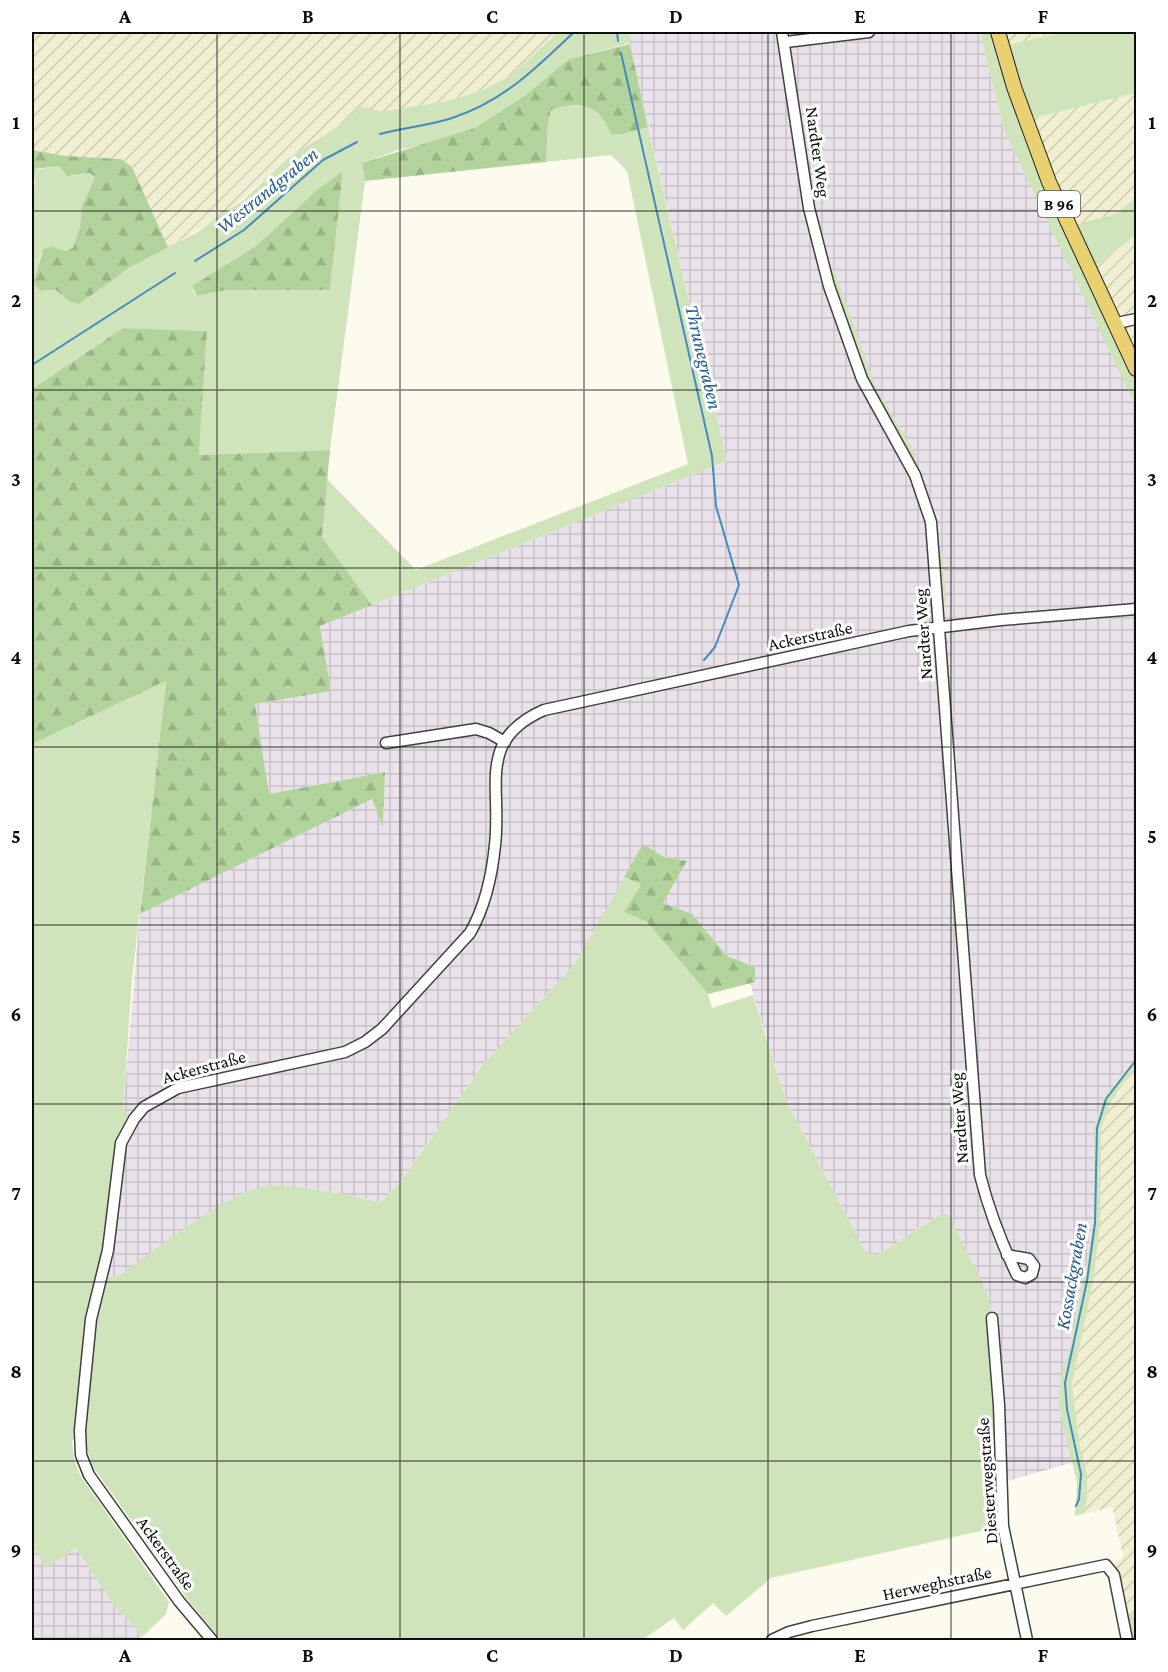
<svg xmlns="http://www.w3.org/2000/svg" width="1168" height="1672" font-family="'Crimson Pro',serif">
<defs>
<pattern id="industrial-grid" width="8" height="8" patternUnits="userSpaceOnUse" patternTransform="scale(1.5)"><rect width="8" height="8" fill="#eae2ea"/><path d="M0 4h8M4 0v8" fill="none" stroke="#c8c1c8"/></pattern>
<pattern id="farmland-furrows" width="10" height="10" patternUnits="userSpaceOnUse" patternTransform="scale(1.5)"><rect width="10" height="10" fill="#f0efd1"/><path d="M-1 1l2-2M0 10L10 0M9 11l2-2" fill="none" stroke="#cdccb2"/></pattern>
<pattern id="forest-firs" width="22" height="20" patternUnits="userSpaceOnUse" patternTransform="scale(1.5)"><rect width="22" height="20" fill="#b3d39d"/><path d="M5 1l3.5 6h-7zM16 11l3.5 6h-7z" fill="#99b486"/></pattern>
</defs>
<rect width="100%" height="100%" fill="#fdfbee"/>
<!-- industrial -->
<path fill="url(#industrial-grid)" d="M631 32H980L1004 130 1133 396 1136 407V1058L1103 1098 1094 1127V1223L1071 1342 1060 1381 1059 1408 1074 1462 1000 1483 992 1318 987 1293 949 1216 941 1213 876 1256 865 1251 786 1101 750 983 755 982V967L727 956 692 914 663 903 687 861 664 857 644 845 573 966 484 1063 402 1180 381 1202 321 1190 264 1186 226 1202 117 1277 104 1274 121 1143 134 1119 123 1109 140 914 372 799 383 825 385 772 269 794 255 704 331 690 320 626 727 461 634 65 630 44Z
M32 1546 46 1567 76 1548 116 1608 143 1636 138 1640 102 1638 101 1640H32V1575L35 1572 32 1567Z"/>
<!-- farmland -->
<path fill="url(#farmland-furrows)" d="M32 32H558L512 75 483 90 447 101 382 112H375L361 106 343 123 287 159 223 216 168 247 132 167 121 159 66 156 32 150Z
M999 32H1063L1002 46Z
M1136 93V198L1115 214 1070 226 1025 120Z
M1136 235V369L1091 270Z
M1136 1065V1613L1122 1615 1110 1567 1123 1557 1112 1507 1083 1514 1087 1501 1072 1384 1093 1282 1101 1128 1111 1102Z"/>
<!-- green -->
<path fill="#cfe4bb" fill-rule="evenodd" d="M558 32H631L630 43 569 59 527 94 475 128 433 143 398 150 362 163 365 181 330 450 199 455 207 331 123 328 32 389V195L35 183 33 173 35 170 59 166 71 176 90 173 95 177 82 206 80 226 73 249 66 251 51 246 41 254 34 280 41 291 56 290 64 297 110 280 151 255 196 233 243 200 287 159 343 123 361 106 382 112 447 101 483 90 512 75ZM343 171 330 290H226L198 296 194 293 192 286 256 246 318 189Z
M980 32H998L1003 46 1063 32H1136V93L1025 120 1070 226 1115 214 1136 198V235L1091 270 1136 369V407L1004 130Z
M567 105 589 107 623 134 648 127 727 461 372 605 322 537 326 478 416 570 688 464 627 171 611 155 546 162 548 123 551 110Z
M834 269 876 388 917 456 913 460C898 434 857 377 857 349L829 271Z
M942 550 946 601 942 605 938 569 940 567 939 553Z
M166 681 132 980 123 1109 134 1119 126 1131 104 1275 117 1277C158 1249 215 1200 262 1187 286 1181 355 1197 381 1202L402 1180 484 1063 573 966 624 878 641 883 625 912 647 922 708 994 712 1008 753 995 786 1101 865 1251 876 1256 942 1213 949 1215 987 1293 992 1318 1003 1526 771 1578 726 1616 713 1603 683 1630 674 1618 642 1640H221L188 1600 93 1467 80 1430 72 1441 74 1459 80 1475 169 1602 166 1614 143 1636 116 1608 76 1548 46 1568 32 1546V744Z
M1136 1058V1065L1111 1102 1101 1128 1100 1223 1093 1282 1072 1384 1080 1447 1087 1474V1501L1083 1514 1075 1516 1077 1483 1059 1408 1060 1381 1071 1342 1094 1223V1127L1103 1098Z
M1136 1613V1640H1127L1122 1615Z"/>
<!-- forest -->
<path fill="url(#forest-firs)" d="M630 44 648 127 623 134H611C600 105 579 100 551 110L548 123 546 162 365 181 362 163 475 128 527 94 569 59Z
M32 150 66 156 121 159 132 167 168 247 129 268 79 304 69 301 56 290 41 291 35 285 34 280 43 250 51 246 66 251 73 248 80 226 82 206 95 177 90 173 67 176 59 166 35 169 32 195Z
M343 171 330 290H226L197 296 192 286 256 246 318 189Z
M123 328 207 331 199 455 330 450 322 537 372 605 320 626 331 691 255 704 269 794 385 772 383 827 372 799 140 914 166 681 32 744V389Z
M643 844 664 857 687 861 663 903 692 914 727 956 755 967V982L708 994 647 922 624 912 641 884 624 877Z"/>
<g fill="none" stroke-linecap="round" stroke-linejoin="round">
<!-- stream -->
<path stroke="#478abe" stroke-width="2" d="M617 32 618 41
M621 53 712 456 716 506 739 585 715 647 704 660
M380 134C404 127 429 126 452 118 504 101 536 68 574 32
M195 261 244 230 323 160 357 142
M32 365 175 273
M1076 1506 1079 1499 1081 1474 1067 1409 1065 1383 1087 1281 1095 1223 1097 1128 1106 1099 1136 1060"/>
<defs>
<path id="minor" d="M782 32 809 208 829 286 862 379 915 475 931 522 980 1175C989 1211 1001 1242 1017 1275L1025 1278 1032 1274 1034 1266 1029 1259 1007 1255
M786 42 869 32
M1117 323 1136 319
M386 743 476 729 489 733 505 742
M992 1318 999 1405 1003 1526 1027 1640
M212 1640 179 1601 89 1475 81 1455 80 1430 91 1319 108 1250 121 1143 134 1119 144 1107 178 1088 345 1052 365 1042 382 1029 470 933C485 907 492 875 495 845 502 786 476 740 544 710L909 631 1001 620 1136 609
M772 1640 789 1632 812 1626 1106 1565 1114 1575 1127 1640"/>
<path id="major" d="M998 32 1014 87 1049 182 1136 369"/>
</defs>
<!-- minor casing -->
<use href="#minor" stroke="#404040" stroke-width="13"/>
<!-- major casing -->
<use href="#major" stroke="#1e1e1e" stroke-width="16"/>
<!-- minor -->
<use href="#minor" stroke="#fff" stroke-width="10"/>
<!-- major -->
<use href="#major" stroke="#e9d172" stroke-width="14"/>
</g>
<!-- grid -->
<path fill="none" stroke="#0d0d0d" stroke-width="1.5" stroke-opacity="0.55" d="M217 32V1640M400 32V1640M584 32V1640M768 32V1640M951 32V1640M32 211H1136M32 390H1136M32 568H1136M32 747H1136M32 925H1136M32 1104H1136M32 1282H1136M32 1461H1136"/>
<g text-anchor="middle" stroke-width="6" stroke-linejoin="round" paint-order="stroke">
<!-- shield labels -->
<rect fill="#fff" stroke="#565656" stroke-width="1.5" x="1038" y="191" width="42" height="26" rx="4.5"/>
<g font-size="16" font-weight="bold" fill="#0d0d0d">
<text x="1059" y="210">B 96</text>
</g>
<!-- street labels -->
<g font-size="18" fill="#0d0d0d" stroke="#fff">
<text transform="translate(818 152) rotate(82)" y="6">Nardter Weg</text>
<text transform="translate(923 634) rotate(-94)" y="6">Nardter Weg</text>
<text transform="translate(810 636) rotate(-12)" y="6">Ackerstraße</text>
<text transform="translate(204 1067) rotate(-15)" y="6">Ackerstraße</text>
<text transform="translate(959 1118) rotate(-94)" y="6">Nardter Weg</text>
<text transform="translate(987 1481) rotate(-94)" y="6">Diesterwegstraße</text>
<text transform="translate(166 1553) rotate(54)" y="6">Ackerstraße</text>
<text transform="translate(937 1583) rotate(-12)" y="6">Herweghstraße</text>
</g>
<!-- water labels -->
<g font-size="20" font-style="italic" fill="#245d90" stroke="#fff">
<text transform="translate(267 190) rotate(-39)" y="7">Westrandgraben</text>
<text transform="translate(704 357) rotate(77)" y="7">Thrunegraben</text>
<text transform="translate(1071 1276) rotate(-80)" y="7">Kossackgraben</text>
</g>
</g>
<!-- border -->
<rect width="1168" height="1672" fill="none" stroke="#ffffff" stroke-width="66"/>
<rect x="33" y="33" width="1102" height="1606" fill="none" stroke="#0d0d0d" stroke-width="2"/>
<g font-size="20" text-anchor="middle" font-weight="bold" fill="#0d0d0d">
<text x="125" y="23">A</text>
<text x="308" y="23">B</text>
<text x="492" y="23">C</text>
<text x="676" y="23">D</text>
<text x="860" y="23">E</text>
<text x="1043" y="23">F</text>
<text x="16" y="129">1</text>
<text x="1152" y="129">1</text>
<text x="16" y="307">2</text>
<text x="1152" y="307">2</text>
<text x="16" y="486">3</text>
<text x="1152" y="486">3</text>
<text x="16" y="664">4</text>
<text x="1152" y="664">4</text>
<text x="16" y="843">5</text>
<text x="1152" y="843">5</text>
<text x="16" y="1021">6</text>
<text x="1152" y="1021">6</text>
<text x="16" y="1200">7</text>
<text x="1152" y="1200">7</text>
<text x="16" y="1378">8</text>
<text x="1152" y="1378">8</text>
<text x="16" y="1557">9</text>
<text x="1152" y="1557">9</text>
<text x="125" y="1662">A</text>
<text x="308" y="1662">B</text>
<text x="492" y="1662">C</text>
<text x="676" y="1662">D</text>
<text x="860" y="1662">E</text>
<text x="1043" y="1662">F</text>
</g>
</svg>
